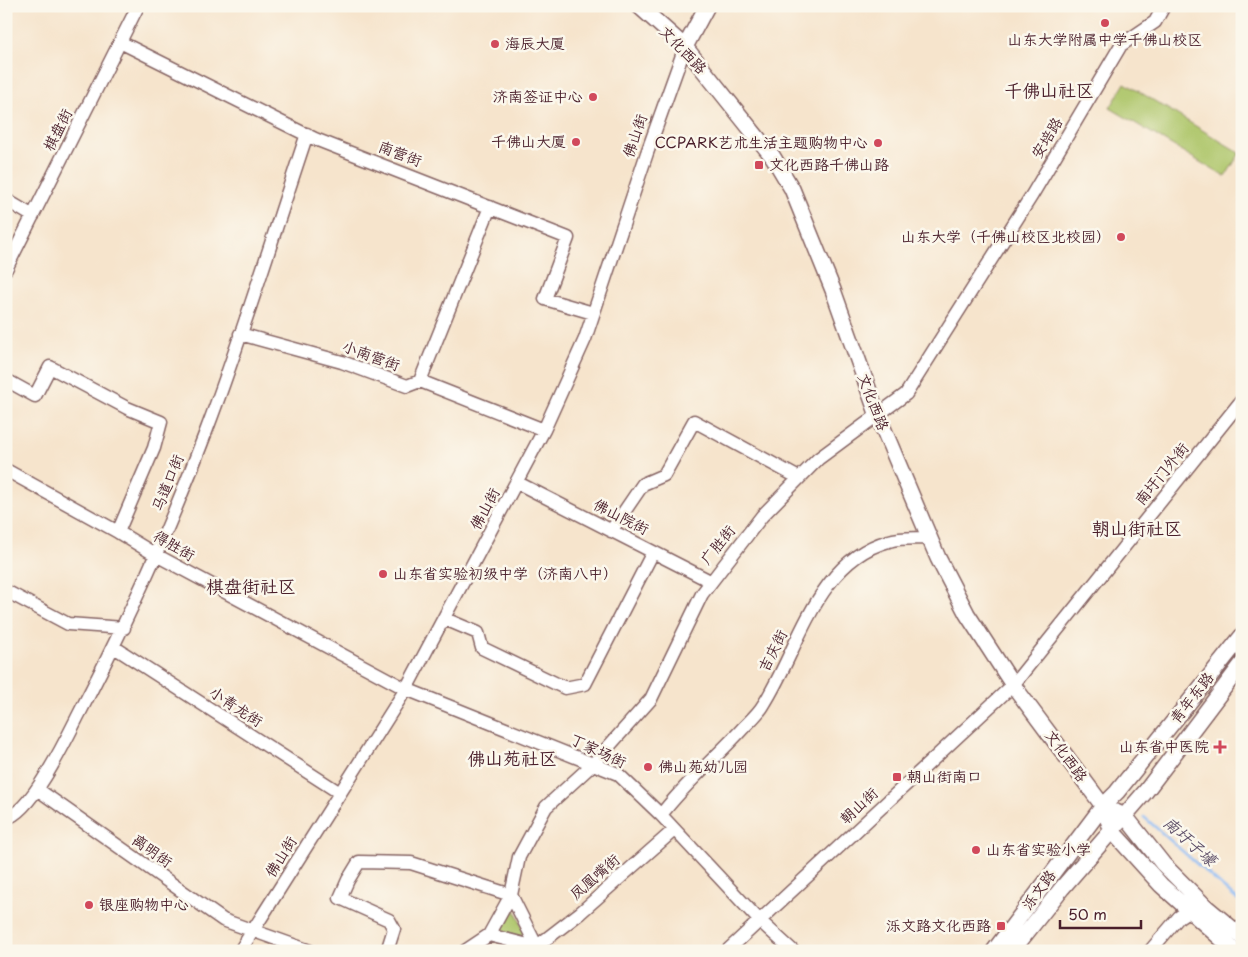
<svg xmlns="http://www.w3.org/2000/svg" width="1248" height="957" font-family="'Playpen Sans','LXGW WenKai TC',sans-serif">
<rect width="100%" height="100%" fill="#fbf7ec"/>
<filter id="ink" filterUnits="userSpaceOnUse"><feTurbulence type="fractalNoise" baseFrequency=".02" numOctaves="2"/><feDisplacementMap in="SourceGraphic" scale="10" xChannelSelector="R" yChannelSelector="G"/><feConvolveMatrix kernelMatrix="1 2 1 2 8 2 1 2 1" color-interpolation-filters="sRGB"/></filter>
<filter id="wash" filterUnits="userSpaceOnUse"><feTurbulence type="fractalNoise" baseFrequency=".0096" numOctaves="4" result="noise"/><feDisplacementMap in="SourceGraphic" scale="20" xChannelSelector="R" yChannelSelector="G"/><feGaussianBlur stdDeviation="1.12" result="paint"/><feColorMatrix in="noise" values="0 0 0 0 0 0 0 0 0 0 0 0 0 0 0 0 0 1.4 0 .05"/><feComposite in="paint" operator="in"/></filter>
<g filter="url(#wash)">
<rect width="100%" height="100%" fill="#f6e4cc"/>
<!-- green -->
<path fill="#aec66b" stroke="#7c724b" d="M1125 83 1240 153 1225 177 1110 108Z
M511 900 529 943 495 934Z"/>
<g fill="none" stroke-linecap="round" stroke-linejoin="round">
<!-- stream -->
<path stroke="#8abaf5" stroke-width="3" d="M1144 817 1242 904"/>
</g>
</g>
<g filter="url(#ink)">
<g fill="none" stroke-linecap="round" stroke-linejoin="round">
<defs>
<path id="minor" d="M120 42 315 139 568 238 545 299 593 313
M6 200 33 216
M6 269 138 6
M240 334 342 362 407 386 420 381 544 430
M6 380 35 396 50 367 127 408 161 422 154 448 118 532
M420 381 490 207
M6 470 118 532 156 555 406 689 618 774 661 815 759 920 793 951
M518 483 710 581
M611 531 643 484 664 475 694 421 799 478
M6 591 68 624 124 628
M445 619 478 633 482 648 565 688 585 684 653 552
M114 647 340 793
M37 789 223 920 310 951
M661 815C685 783 717 757 744 727 751 720 759 713 764 704 799 649 817 560 889 541 901 537 917 539 930 538
M6 818C31 812 65 742 77 718 126 624 170 528 207 429 244 332 274 232 307 134
M489 935 536 947 580 913 674 830
M240 951 406 689 544 430 585 339 647 153 685 47
M387 951 394 929 389 920 340 898 348 880 359 862 411 863 511 895 489 935 465 951
M539 951 511 895 519 857 546 807 593 764 651 699 702 594 762 516 818 459 906 394 1032 195 1121 45 1155 22 1164 6
M727 951 1013 685 1242 400
M1150 951 1179 917 1188 911"/>
<path id="major" d="M639 6 685 47 773 157 792 189 833 290 878 416 938 558 967 614 1013 685 1103 806 1112 831 1161 885 1235 951
M685 47 707 6
M1116 812 1125 816 1163 864 1206 907 1242 937
M994 951 1103 806 1117 792 1242 636
M1012 951 1062 888 1146 791 1242 664"/>
</defs>
<!-- minor casing -->
<use href="#minor" stroke="#866463" stroke-width="15"/>
<!-- major casing -->
<use href="#major" stroke="#866463" stroke-width="18"/>
<!-- minor -->
<use href="#minor" stroke="#fff" stroke-width="12"/>
<!-- major -->
<use href="#major" stroke="#fff" stroke-width="15"/>
</g>
</g>
<!-- markers -->
<g fill="#d1495b" stroke="#fbf7ec" stroke-width="2">
<circle cx="1105" cy="23" r="5"/>
<circle cx="495" cy="44" r="5"/>
<circle cx="593" cy="97" r="5"/>
<circle cx="576" cy="142" r="5"/>
<circle cx="878" cy="143" r="5"/>
<rect x="754" y="160" width="10" height="10" rx="2.5"/>
<circle cx="1121" cy="237" r="5"/>
<circle cx="383" cy="574" r="5"/>
<path d="M1217.5 739.5h5v5h5v5h-5v5h-5v-5h-5v-5h5z"/>
<circle cx="648" cy="767" r="5"/>
<rect x="892" y="772" width="10" height="10" rx="2.5"/>
<circle cx="976" cy="850" r="5"/>
<circle cx="89" cy="905" r="5"/>
<rect x="996" y="921" width="10" height="10" rx="2.5"/>
</g>
<g text-anchor="middle" stroke-width="5" stroke-linejoin="round" paint-order="stroke">
<!-- poi labels -->
<g font-size="15" fill="#4a1f2b" stroke="#fbf7ec" text-anchor="start">
<text x="1105" y="45" text-anchor="middle">山东大学附属中学千佛山校区</text>
<text x="505" y="49">海辰大厦</text>
<text x="583" y="102" text-anchor="end">济南签证中心</text>
<text x="566" y="147" text-anchor="end">千佛山大厦</text>
<text x="868" y="148" text-anchor="end">CCPARK艺术生活主题购物中心</text>
<text x="769" y="170">文化西路千佛山路</text>
<text x="1111" y="242" text-anchor="end">山东大学（千佛山校区北校园）</text>
<text x="393" y="579">山东省实验初级中学（济南八中）</text>
<text x="1209" y="752" text-anchor="end">山东省中医院</text>
<text x="658" y="772">佛山苑幼儿园</text>
<text x="907" y="782">朝山街南口</text>
<text x="986" y="855">山东省实验小学</text>
<text x="99" y="910">银座购物中心</text>
<text x="991" y="931" text-anchor="end">泺文路文化西路</text>
</g>
<!-- street labels -->
<g font-size="15" fill="#4a1f2b" stroke="#fbf7ec">
<text transform="translate(683 50) rotate(46)" y="5">文化西路</text>
<text transform="translate(58 130) rotate(-63)" y="5">棋盘街</text>
<text transform="translate(635 136) rotate(-71)" y="5">佛山街</text>
<text transform="translate(1047 138) rotate(-59)" y="5">安培路</text>
<text transform="translate(400 154) rotate(21)" y="5">南营街</text>
<text transform="translate(371 356) rotate(20)" y="5">小南营街</text>
<text transform="translate(873 402) rotate(69)" y="5">文化西路</text>
<text transform="translate(1162 474) rotate(-51)" y="5">南圩门外街</text>
<text transform="translate(168 483) rotate(-68)" y="5">马道口街</text>
<text transform="translate(485 509) rotate(-62)" y="5">佛山街</text>
<text transform="translate(621 517) rotate(27)" y="5">佛山院街</text>
<text transform="translate(718 545) rotate(-51)" y="5">广胜街</text>
<text transform="translate(174 546) rotate(30)" y="5">得胜街</text>
<text transform="translate(773 651) rotate(-63)" y="5">吉庆街</text>
<text transform="translate(1192 698) rotate(-52)" y="5">青年东路</text>
<text transform="translate(236 707) rotate(33)" y="5">小青龙街</text>
<text transform="translate(598 751) rotate(25)" y="5">丁家场街</text>
<text transform="translate(1066 756) rotate(54)" y="5">文化西路</text>
<text transform="translate(859 806) rotate(-43)" y="5">朝山街</text>
<text transform="translate(152 851) rotate(35)" y="5">离明街</text>
<text transform="translate(281 857) rotate(-58)" y="5">佛山街</text>
<text transform="translate(595 877) rotate(-41)" y="5">凤凰嘴街</text>
<text transform="translate(1039 890) rotate(-53)" y="5">泺文路</text>
</g>
<!-- water labels -->
<g font-size="16" font-style="italic" fill="#5d4e68" stroke="#fbf7ec">
<text transform="translate(1190 841) rotate(42)" y="6">南圩子壕</text>
</g>
<!-- quarter labels -->
<g font-size="18" fill="#4a1f2b" stroke="#fbf7ec">
<text x="1049" y="97">千佛山社区</text>
<text x="1137" y="535">朝山街社区</text>
<text x="251" y="593">棋盘街社区</text>
<text x="512" y="765">佛山苑社区</text>
</g>
</g>
<!-- margin -->
<rect width="1248" height="957" fill="none" stroke="#fbf7ec" stroke-width="25"/>
<!-- scale -->
<path d="M1060 920v8h81v-8" fill="none" stroke="#4a1f2b" stroke-width="2.5"/>
<text x="1068" y="920" font-size="15" fill="#4a1f2b" stroke="#fbf7ec" stroke-width="4" paint-order="stroke">50 m</text>
</svg>
